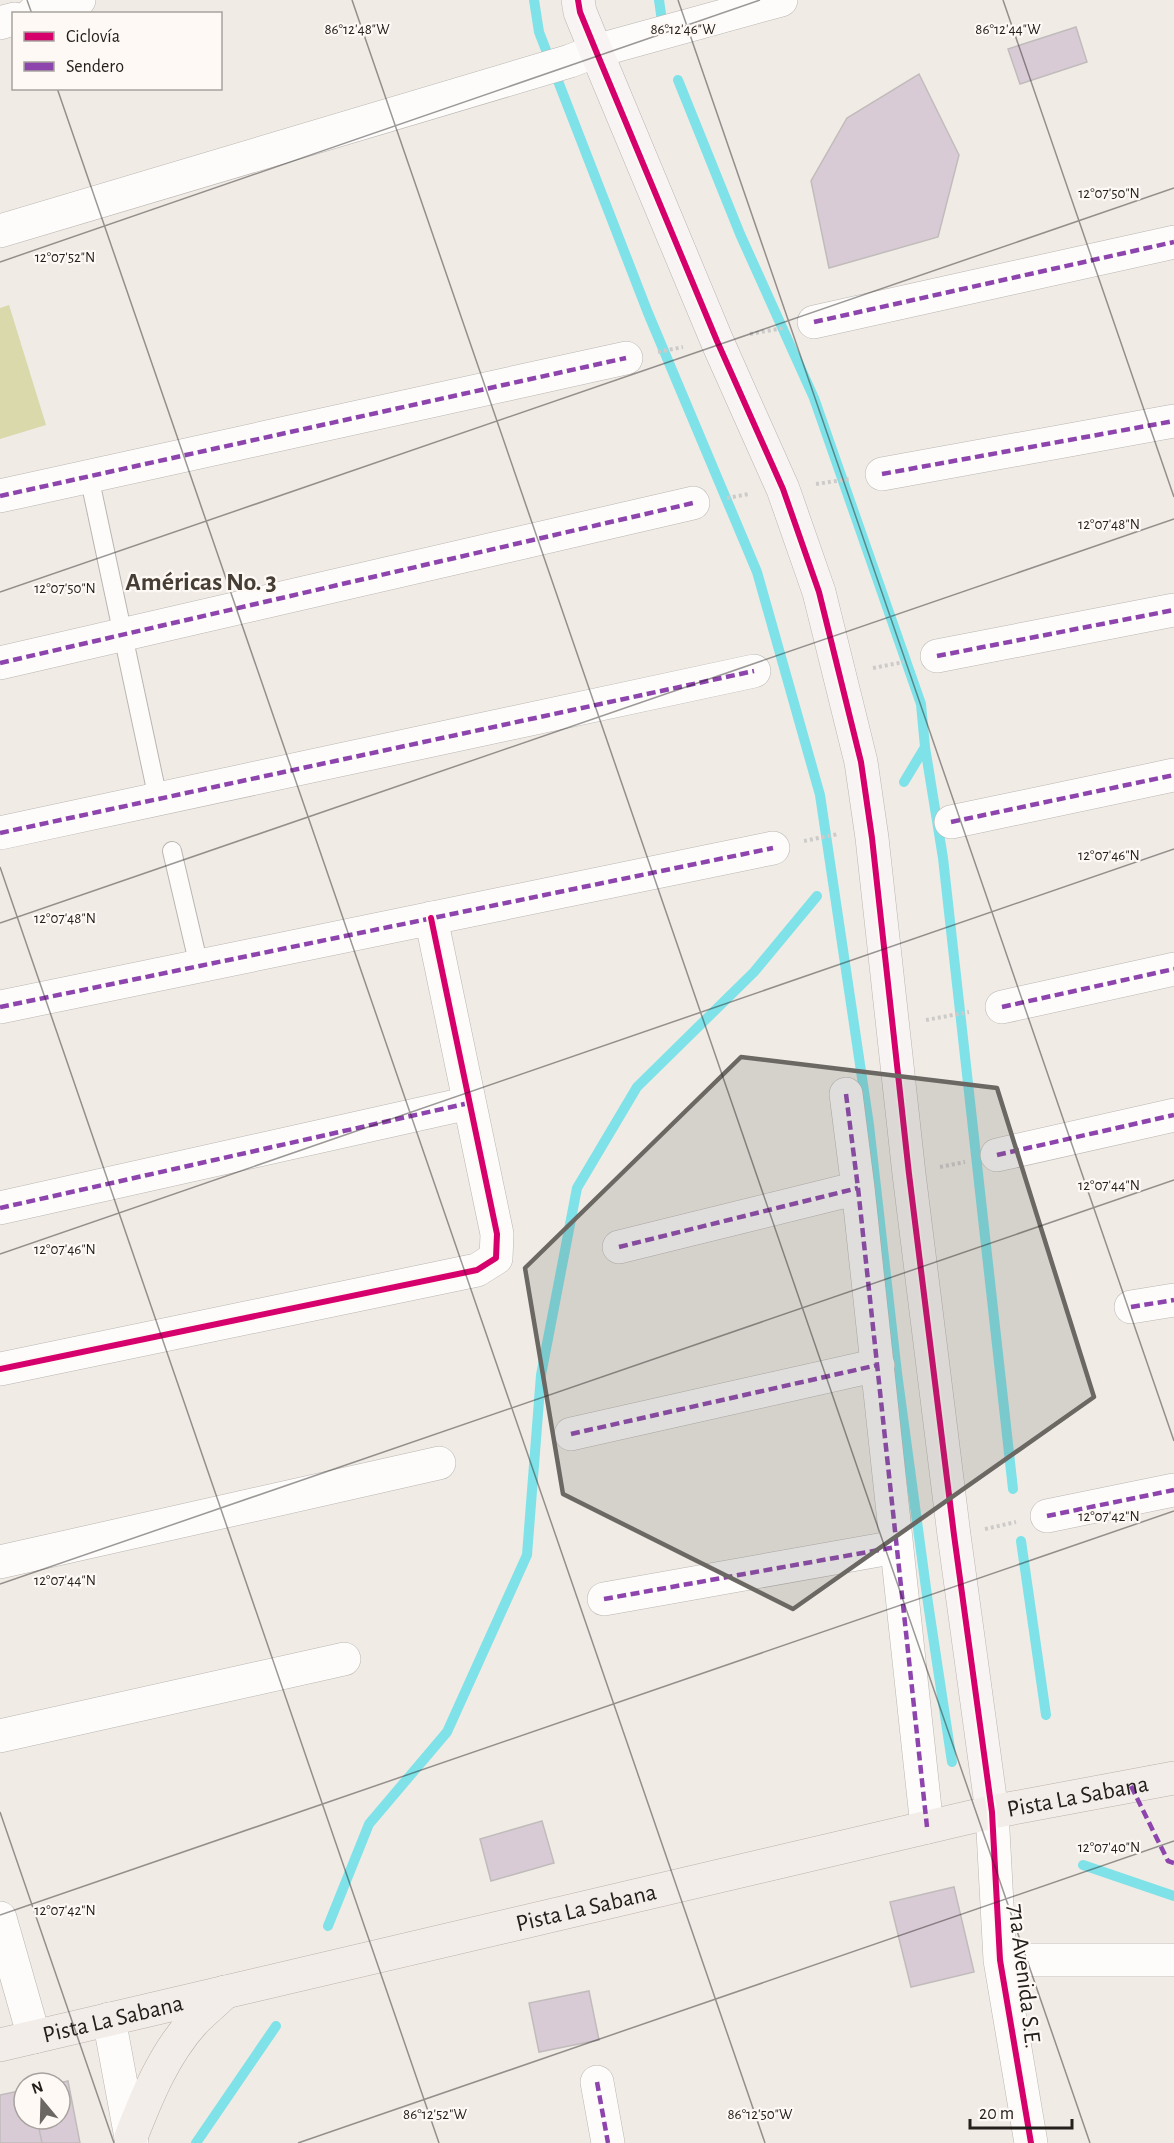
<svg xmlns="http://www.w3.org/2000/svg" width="1174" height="2143" font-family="'Alegreya Sans',sans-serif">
<rect width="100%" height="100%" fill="#f0ebe5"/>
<!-- green -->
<path fill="#d9d9ab" d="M9 305 46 425 0 439V308Z"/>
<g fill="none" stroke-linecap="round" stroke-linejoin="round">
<!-- stream -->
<path stroke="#7ee2e8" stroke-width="10" d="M534 0 539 32 648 313 757 572 820 795 869 1125 897 1373 928 1603 952 1762
M659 0 663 28
M678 80 740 234 814 398 921 704 925 747 904 782
M925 747 943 858 1013 1489
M1021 1541 1046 1715
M1083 1865 1174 1896
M328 1926 369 1824 447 1732 527 1555 541 1375 577 1188 637 1087 754 972 817 896
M196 2143 276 2026"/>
</g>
<!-- building -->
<path fill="#d9cbd5" stroke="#c1bcbc" stroke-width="1.5" d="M1076 27 1087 62 1020 84 1008 49Z
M919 74 959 155 938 237 829 268 811 181 847 118Z
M542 1821 554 1863 491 1881 480 1839Z
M954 1887 974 1972 911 1987 890 1902Z
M589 1991 599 2040 539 2052 529 2003Z
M68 2081 80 2143H42L37 2119H60L59 2083Z
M24 2090V2119H37L42 2143H0V2095Z"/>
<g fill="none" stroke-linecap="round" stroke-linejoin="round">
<defs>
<path id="lane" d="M89 476 158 799
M172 851 199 966"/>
<path id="street" d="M32 14 79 0
M0 23 14 19
M0 231 570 61 596 51 781 0
M814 322 1174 242
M882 474 1174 421
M0 496 626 358
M937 656 1174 610
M0 663 693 503
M951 822 1174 775
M0 833 754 671
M0 1007 773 848
M1002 1007 1174 969
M846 1094 858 1188 927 1827
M997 1155 1174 1115
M0 1208 469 1103
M619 1247 858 1188
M1131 1307 1174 1300
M0 1369 477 1270 496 1258 497 1234 431 918
M571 1434 878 1365
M1047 1516 1174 1490
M0 1562 439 1463
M604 1599 896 1547
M0 1736 344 1659
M992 1812 1000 1960 1031 2143
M0 1918 34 2037
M1000 1960H1174
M109 2019 132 2143
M597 2082 608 2143"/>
<path id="secondary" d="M578 0 580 12 596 51 717 341 783 489 819 592 861 762 872 838 909 1174 954 1535 992 1812"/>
<g id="primary">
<path id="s1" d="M0 2045 992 1812 1174 1778"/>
<path d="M131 2137C147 2096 164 2054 194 2021 204 2011 215 2002 225 1992"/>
</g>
</defs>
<!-- lane casing -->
<use href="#lane" stroke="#b9b5b0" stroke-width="20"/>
<!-- street casing -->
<use href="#street" stroke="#b9b5b0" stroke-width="34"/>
<!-- secondary casing -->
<use href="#secondary" stroke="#b9b5b0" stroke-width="34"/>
<!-- primary casing -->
<use href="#primary" stroke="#bbb1a9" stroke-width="34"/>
<!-- path -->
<path stroke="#cdcbc9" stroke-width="4" stroke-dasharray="3 3" stroke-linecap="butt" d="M750 334 783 328
M658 352 683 347
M816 484 850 479
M727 498 749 494
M873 668 904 662
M804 841 838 834
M926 1020 969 1012
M940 1167 965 1162
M985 1529 1016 1522"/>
<!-- lane -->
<use href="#lane" stroke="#fdfcfb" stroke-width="18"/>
<!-- street -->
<use href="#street" stroke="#fdfcfb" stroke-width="33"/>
<!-- secondary -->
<use href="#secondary" stroke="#f8f4f3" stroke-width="33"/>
<!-- primary -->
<use href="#primary" stroke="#f3ede9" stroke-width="33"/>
<!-- quiet -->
<path stroke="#8e44ad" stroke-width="4.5" stroke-dasharray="9 4.5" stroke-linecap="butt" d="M814 322 1174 242
M882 474 1174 421
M0 496 626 358
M937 656 1174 610
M0 663 693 503
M951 822 1174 775
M0 833 754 671
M0 1007 773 848
M1002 1007 1174 969
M846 1094 858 1188 927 1827
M997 1155 1174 1115
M0 1208 469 1103
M619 1247 858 1188
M1131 1307 1174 1300
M571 1434 878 1365
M1047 1516 1174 1490
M604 1599 896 1547
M1131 1786 1168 1861 1174 1863
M597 2082 608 2143"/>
<defs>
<path id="cycleway" d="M578 0 580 12 596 51 717 341 783 489 819 592 861 762 872 838 909 1174 954 1535 992 1812 1000 1960 1031 2143
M0 1369 477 1270 496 1258 497 1234 431 918"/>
</defs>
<!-- cycleway casing -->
<use href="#cycleway" stroke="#fef9f5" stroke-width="10"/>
<!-- cycleway -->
<use href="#cycleway" stroke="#d6006c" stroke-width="6"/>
</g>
<!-- marked area -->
<path fill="#6b6762" fill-opacity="0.2" stroke="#6b6762" stroke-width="4.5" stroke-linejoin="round" d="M741 1057 997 1088 1094 1397 793 1609 563 1494 525 1268Z"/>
<!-- ticks -->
<path fill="none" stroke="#24201c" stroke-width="1.5" stroke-opacity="0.45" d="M27 0 32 14M352 0 1090 2143M678 0 1174 1441M1003 0 1174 497M57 88 765 2143M0 262 760 0M0 592 1174 188M0 867 439 2143M0 923 1174 519M0 1254 1174 849M0 1584 1174 1180M0 1812 114 2143M0 1915 1174 1511M298 2143 1174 1841"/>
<g text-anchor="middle" stroke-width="4.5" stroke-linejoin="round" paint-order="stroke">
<!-- street labels -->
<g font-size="24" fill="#24201c" stroke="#fef9f5">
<text dy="8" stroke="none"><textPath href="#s1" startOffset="1106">Pista La Sabana</textPath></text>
<text dy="8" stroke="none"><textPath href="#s1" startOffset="602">Pista La Sabana</textPath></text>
<text transform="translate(1025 1976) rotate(83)" y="8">71a Avenida S.E.</text>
<text dy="8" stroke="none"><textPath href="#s1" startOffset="116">Pista La Sabana</textPath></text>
</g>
<!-- neighbourhood labels -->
<g font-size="26" font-weight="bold" fill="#463d35" stroke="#fef9f5">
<text x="201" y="590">Américas No. 3</text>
</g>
</g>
<g font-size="15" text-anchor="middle" fill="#24201c" stroke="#fef9f5" stroke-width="4.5" stroke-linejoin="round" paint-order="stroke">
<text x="683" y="34">86°12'46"W</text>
<text x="357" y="34">86°12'48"W</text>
<text x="1008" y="34">86°12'44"W</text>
<text x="1109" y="198">12°07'50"N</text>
<text x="65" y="262">12°07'52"N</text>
<text x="1109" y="529">12°07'48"N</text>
<text x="65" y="593">12°07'50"N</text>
<text x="1109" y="860">12°07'46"N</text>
<text x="65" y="923">12°07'48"N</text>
<text x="1109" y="1190">12°07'44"N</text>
<text x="65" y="1254">12°07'46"N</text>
<text x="1109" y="1521">12°07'42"N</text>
<text x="65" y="1585">12°07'44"N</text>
<text x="1109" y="1852">12°07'40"N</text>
<text x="65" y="1915">12°07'42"N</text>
<text x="435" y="2119">86°12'52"W</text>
<text x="760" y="2119">86°12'50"W</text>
</g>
<!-- legend -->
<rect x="12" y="12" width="210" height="78" fill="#fef9f5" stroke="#a7a29e" stroke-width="1.5"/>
<rect x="24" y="32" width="30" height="9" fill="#d6006c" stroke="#a7a29e" stroke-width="1.5"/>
<text x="66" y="42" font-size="18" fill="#24201c">Ciclovía</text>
<rect x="24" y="62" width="30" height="9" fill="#8e44ad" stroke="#a7a29e" stroke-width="1.5"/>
<text x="66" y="72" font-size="18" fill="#24201c">Sendero</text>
<!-- north arrow -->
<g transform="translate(42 2101) rotate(341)"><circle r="28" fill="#fef9f5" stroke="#a7a29e" stroke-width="1.5"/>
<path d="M0-4.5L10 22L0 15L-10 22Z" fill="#6b6762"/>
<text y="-9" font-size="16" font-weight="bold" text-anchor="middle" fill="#24201c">N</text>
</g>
<!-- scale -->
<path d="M970 2119v9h102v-9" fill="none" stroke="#24201c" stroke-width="3"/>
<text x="979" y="2119" font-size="18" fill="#24201c" stroke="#fef9f5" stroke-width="4.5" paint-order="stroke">20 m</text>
</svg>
